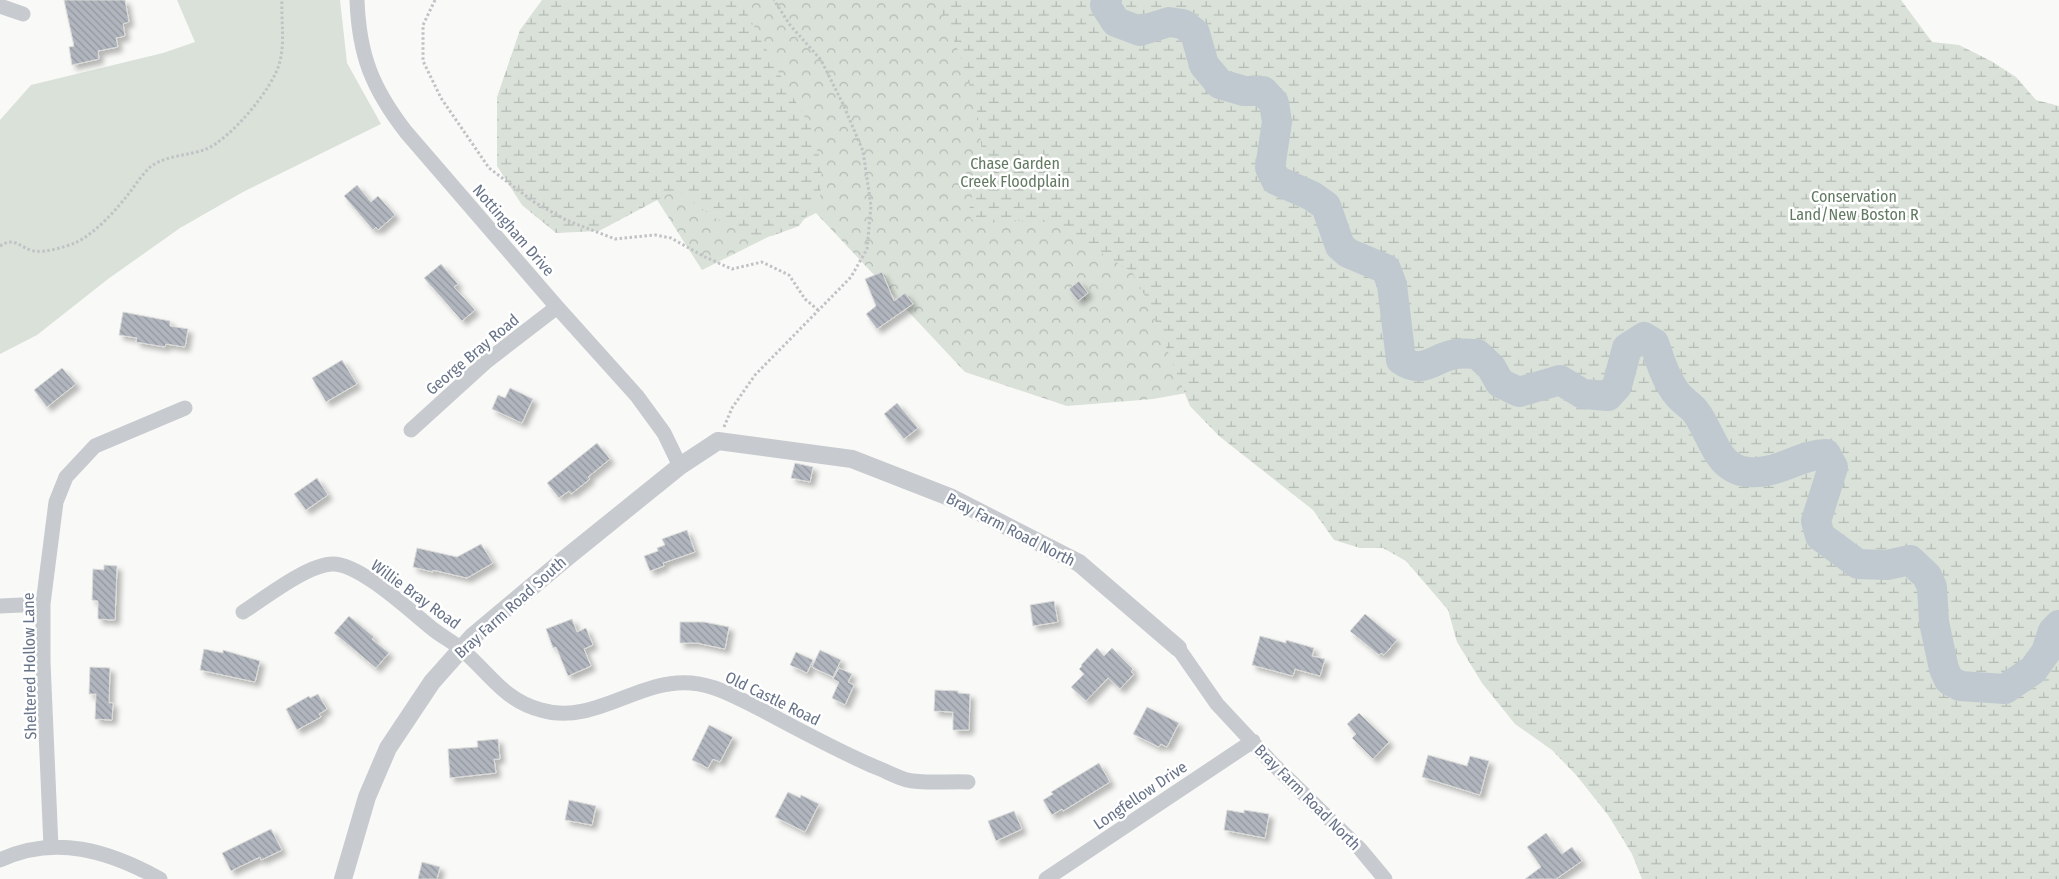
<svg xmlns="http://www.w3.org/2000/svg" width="2059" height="879" font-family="'Fira Sans Condensed',sans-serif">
<defs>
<pattern id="forest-crowns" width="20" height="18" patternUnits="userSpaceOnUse" patternTransform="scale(1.25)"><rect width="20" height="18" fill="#d9e1d8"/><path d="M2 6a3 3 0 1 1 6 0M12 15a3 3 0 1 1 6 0" fill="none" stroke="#b4bbb5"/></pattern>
<pattern id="wetland-marsh" width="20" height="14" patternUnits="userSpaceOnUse" patternTransform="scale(1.25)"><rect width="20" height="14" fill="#d9e1d8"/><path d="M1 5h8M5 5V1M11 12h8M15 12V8" fill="none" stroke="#b4bbb5"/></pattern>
<pattern id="building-back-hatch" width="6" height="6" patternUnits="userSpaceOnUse" patternTransform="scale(1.25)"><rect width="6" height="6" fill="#b0b5be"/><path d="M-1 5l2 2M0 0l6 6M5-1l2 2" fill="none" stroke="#9398a0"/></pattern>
<filter id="shadow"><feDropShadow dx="4.5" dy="4.5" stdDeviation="2.5" flood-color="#0004"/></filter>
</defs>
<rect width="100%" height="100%" fill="#f9f9f7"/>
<!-- grass -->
<path fill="#d9e1d8" d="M177 0H340L347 63 381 124 243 192 180 228 108 279 37 335 0 354V120L31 85 163 53 195 42Z"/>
<!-- forest -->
<path fill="url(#forest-crowns)" d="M670 0H1128L1203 390 1153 399 1067 406 965 372 816 213 702 270 576 73Z"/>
<!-- wetland -->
<path fill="url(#wetland-marsh)" d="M542 0H740L778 71 811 128 822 167 820 197 799 226 772 236 752 237 722 223 676 190 599 231 556 233 522 205 497 166V97L520 30Z
M937 0H1901L1932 42 1959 45 1991 61 2016 77 2036 100 2059 106V879H1642L1632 854 1608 815 1577 776 1552 750 1515 724 1482 683 1457 642 1448 610 1406 561 1383 548H1360L1334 540 1313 510 1219 436 1190 406 1146 298 1132 272 1051 222 1005 220 978 226 968 215 982 152 977 109 959 53Z"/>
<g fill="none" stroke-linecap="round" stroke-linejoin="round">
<!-- river -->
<path stroke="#c1c9d0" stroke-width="30" d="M1107 0 1105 5 1116 22 1140 31 1169 22 1183 24 1195 33 1204 65 1220 84 1244 91H1263L1274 103 1277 122 1270 168 1276 180 1312 196 1326 206 1340 246 1348 253 1386 269 1392 285 1401 360C1424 376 1435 356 1457 354 1464 353 1471 354 1477 354L1491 367 1500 383 1519 392 1560 380 1583 394 1608 396 1617 386 1627 348 1644 337 1654 343C1660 360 1666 381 1678 395 1683 401 1690 405 1695 411 1712 432 1715 469 1748 472 1777 475 1798 455 1826 454L1833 467 1816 521 1820 536 1858 564 1887 565 1910 560 1927 576 1932 587 1934 622 1944 669 1949 680 1960 686 2005 689 2033 670 2046 652 2053 631 2059 625"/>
</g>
<!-- building -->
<path fill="url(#building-back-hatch)" stroke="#dbdbd9" filter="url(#shadow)" d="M64 0H125L129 22 123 24 125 36 116 38 118 47 98 51 99 59 72 65 69 47 74 46Z
M357 185 371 202 378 196 395 215 378 230 376 227 373 230 344 196Z
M441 264 458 284 454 287 475 310 462 321 424 278Z
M882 272 894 301 905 293 913 304 877 329 866 314 876 306 865 279Z
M1079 281 1088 293 1078 301 1069 289Z
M123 312 170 321V326L188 329 185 347 166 344 165 347 136 342 137 338 119 335Z
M342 360 357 384 326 402 312 378Z
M62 368 76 384 47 407 34 390Z
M510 388 533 399 522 423 492 409 498 395 505 398Z
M897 403 918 428 904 439 884 414Z
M597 443 610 459 588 477 590 479 571 494 569 491 559 498 547 483Z
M795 463 813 467 810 482 791 478Z
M317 478 328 495 306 510 294 494Z
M687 530 695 552 663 563 664 566 650 571 644 556 658 551 657 548 665 545 662 539Z
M481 544 493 563 467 578 433 570V572L413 567 417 548 457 557Z
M104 565 117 566 115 620 98 619V601L92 600 93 569 104 570Z
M1054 601 1058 622 1033 626 1030 605Z
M1365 614 1397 640 1384 655 1381 653 1379 655 1350 631Z
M349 616 374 637 372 639 389 653 376 668 334 633Z
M572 619 577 632 586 628 593 645 584 649 591 666 568 676 556 647 553 648 546 629Z
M680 622H704L729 627 725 649 697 643H680Z
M1260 636 1286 643V640L1314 648 1312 656 1325 659 1320 676 1295 669 1293 676 1252 665Z
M1097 648 1104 656 1112 648 1133 669 1131 672 1134 674 1120 689 1108 678 1086 701 1071 687 1084 674 1079 669 1082 666 1081 665Z
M204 649 223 653V650L260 661 255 682 200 670Z
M820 650 841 660 833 677 812 667Z
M796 652 813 660 807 673 790 665Z
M90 667 110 668 109 703H113L112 720 95 719 96 694H89Z
M839 668 852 674 848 682 854 685 845 705 832 698 839 682 833 679Z
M935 690 958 691V693L970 694 969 730H953V712L934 711Z
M318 694 327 709 319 714 321 717 297 730 286 709 309 696 310 698Z
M1147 707 1179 723 1167 747 1161 744 1159 747 1133 734Z
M1359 713 1389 742 1373 759 1352 738 1356 734 1347 724Z
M709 725 733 737 720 762 713 759 708 768 692 760Z
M498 739 500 759H494L496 773 450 778 448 749 478 747 477 741Z
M1428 755 1467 766 1470 756 1489 761 1480 795 1422 777Z
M1099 763 1110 782 1063 811 1062 809 1052 815 1043 800 1053 794 1051 792Z
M788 792 800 798 801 795 819 804 805 832 775 817Z
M569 800 596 806 592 825 565 820Z
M1227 810 1244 813V810L1269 814 1265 838 1224 830Z
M1014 811 1022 829 996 841 988 821Z
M271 829 282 850 261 860 260 857 231 871 222 853Z
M1546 833 1562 854 1572 847 1582 861 1556 879H1525L1541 867 1527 847Z
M422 862 440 867 437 879H418Z"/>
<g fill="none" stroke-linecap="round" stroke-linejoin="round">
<!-- path -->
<path stroke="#c0c2c5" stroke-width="3" stroke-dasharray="2.5 2.5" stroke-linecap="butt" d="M435 0 423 25V61L441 98 489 168 534 202 566 220 615 239 655 235 671 238 705 257 732 269 762 262 789 275 805 299 818 310
M0 246C15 236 20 248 34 251 46 253 64 247 75 243 96 233 116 210 130 192 136 184 142 175 149 168 164 155 189 156 206 149 231 139 275 86 280 61 285 41 281 20 282 0
M724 427 732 408 755 375 851 277 867 249 871 206 863 151 843 104 821 60 790 25 774 0"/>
<!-- minor -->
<path stroke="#c7cace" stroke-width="15" d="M357 0C359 55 372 88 406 132L557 307 637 396 664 433 680 466
M0 6 23 14
M411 430 487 361 557 307
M0 606 43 604
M243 612C265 598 308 564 333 564 361 564 411 612 434 630 443 637 453 642 461 649 489 672 503 700 541 710 594 726 639 678 691 683 716 685 738 698 760 709 797 729 834 749 873 766 884 770 896 777 907 780 922 784 952 781 968 782
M1178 648 1217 704 1272 763 1360 849 1385 879
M51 847 43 662V604L56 502 66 477 95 446 185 408
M0 860C55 834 109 851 160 879
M1046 879 1253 741"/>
<!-- tertiary -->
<path stroke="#c7cace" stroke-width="18" d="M343 879 367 797 388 748 432 682 472 637 566 558 680 466 718 441 852 459 952 498 1079 563 1178 648"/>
</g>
<g text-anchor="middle" stroke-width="5" stroke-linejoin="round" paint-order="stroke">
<!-- park labels -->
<g font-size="16" fill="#627a62" stroke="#fff">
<text x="1015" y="169">Chase Garden<tspan x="1015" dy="18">Creek Floodplain</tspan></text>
<text x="1854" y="202">Conservation<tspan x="1854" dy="18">Land/New Boston R</tspan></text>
</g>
<!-- street labels -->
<g font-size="16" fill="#677389" stroke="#fff">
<text transform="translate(514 230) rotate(49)" y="6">Nottingham Drive</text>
<text transform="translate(472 354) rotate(-40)" y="6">George Bray Road</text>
<text transform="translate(1011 529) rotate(27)" y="6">Bray Farm Road North</text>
<text transform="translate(416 594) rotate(36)" y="6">Willie Bray Road</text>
<text transform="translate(510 607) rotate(-42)" y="6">Bray Farm Road South</text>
<text transform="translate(29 666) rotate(-91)" y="6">Sheltered Hollow Lane</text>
<text transform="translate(773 698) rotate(26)" y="6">Old Castle Road</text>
<text transform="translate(1140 795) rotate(-34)" y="6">Longfellow Drive</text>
<text transform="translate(1308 797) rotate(45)" y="6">Bray Farm Road North</text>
</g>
</g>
</svg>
